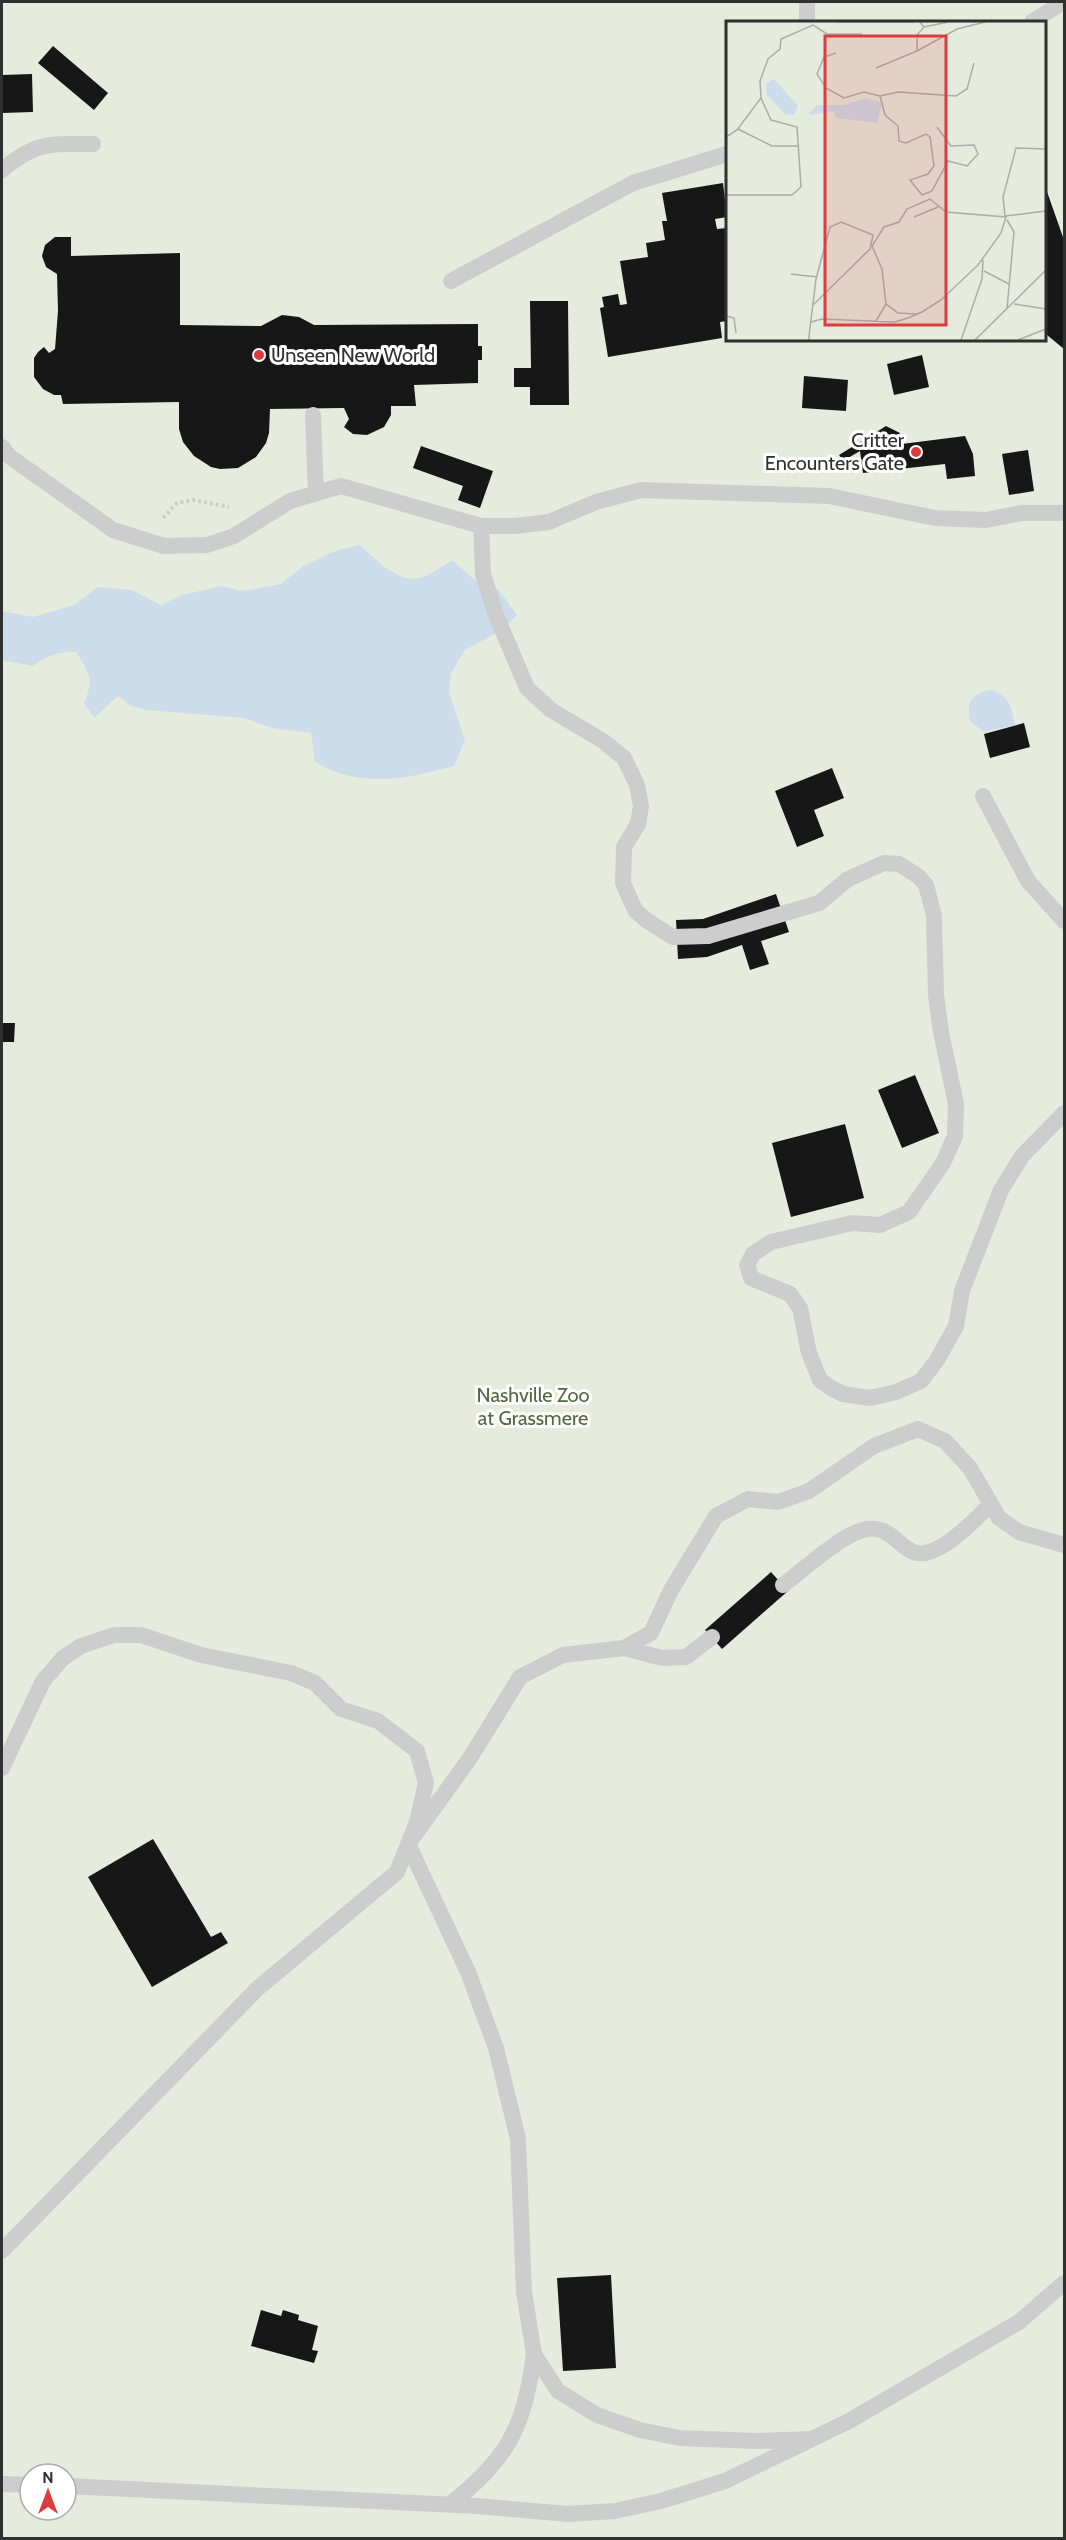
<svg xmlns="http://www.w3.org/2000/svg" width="1066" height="2540" font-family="Cabin,sans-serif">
<rect width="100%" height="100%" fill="#fff"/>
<!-- green -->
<path fill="#e5ecde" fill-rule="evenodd" d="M2 2H1064V2538H2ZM727 22H1044V339H727ZM30 2474H66V2510H30Z"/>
<!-- water -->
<path fill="#ccdcea" d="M360 545C374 558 396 582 418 578 430 576 442 566 452 560L475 580 498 589 517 615 502 630 465 650 451 673 449 693 465 741 454 766C405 779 362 789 315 762L311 733 272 728 244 718 146 710 131 706 118 696 94 718 84 703C94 680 90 673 76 652 58 651 48 656 33 666L2 660V611L33 617 74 605 98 587 132 590 161 605 182 595 222 586 242 591 281 584 303 566 338 550Z
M992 690C1011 697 1011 707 1015 725L984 732 970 721C966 701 972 693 992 690Z"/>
<!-- building -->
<path fill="#171717" d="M53 46 108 93 94 110 38 63Z
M32 74 33 112 2 113V75Z
M723 183 727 217 715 219 717 229 727 228V321L720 322 722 338 608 357 600 308 604 307 602 297 618 294 620 305 627 304 620 261 648 257 646 243 665 240 662 221H667L662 193Z
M1045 186 1064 240V349L1047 335 1044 313V187Z
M55 237H71V256L180 253V325L261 326 282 315 299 317 314 325 478 324V346H482V360H478V383L414 385 416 406H391V415L384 427 367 435 353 434 344 427 349 419 344 408 270 409 269 433 266 443 256 457 238 468 220 469 211 467 194 456 183 442 179 429V402L63 404 61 395H54L43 389 34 377V358L38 352 44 347 49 353 55 349 58 311 57 274 46 267 42 256 45 245Z
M530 301H568L569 405H530V387H514V368H531Z
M922 355 929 387 894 395 887 364Z
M804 376 848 380 846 411 802 408Z
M886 426 900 433 894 445 965 436 973 454 975 476 947 479 945 464 863 473 860 451 843 461 839 455Z
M421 446 493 471 480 508 458 500 463 486 413 468Z
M1028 450 1034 491 1009 495 1002 454Z
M1024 723 1030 747 990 758 984 734Z
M832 768 844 798 814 810 824 836 797 847 775 791Z
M776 894 789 932 761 941 769 964 750 970 742 945 707 957 678 959 676 920 703 919Z
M2 1023H15L14 1042H2Z
M915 1075 939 1133 902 1148 878 1090Z
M845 1124 864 1198 791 1217 772 1143Z
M771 1572 788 1591 722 1649 705 1630Z
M153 1839 211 1937 221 1932 228 1943 152 1987 88 1877Z
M611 2275 616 2368 563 2371 557 2278Z
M261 2310 281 2316 283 2310 299 2315 298 2320 318 2326 312 2350 318 2351 314 2363 251 2346Z"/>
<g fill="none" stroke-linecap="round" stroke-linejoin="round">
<!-- path -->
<path stroke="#cdcdcd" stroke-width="4" stroke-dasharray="3 3" stroke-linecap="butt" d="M163 518 177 503 193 500 229 507"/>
<!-- lane -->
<path stroke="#cdcdcd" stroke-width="16" d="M807 22V2
M1032 22 1063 2
M2 170C37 141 49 144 93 144
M451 281 633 183 727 154
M313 415 316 494
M2 447 9 456 113 530 164 546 207 545 234 536 290 501 341 486 481 526H515L549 522 596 502 641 490 829 496 935 518 986 520 1021 513H1064
M481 526 483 574 496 615 527 688 551 710 603 741 624 758 637 785 641 806 638 824 624 847 623 883 635 910 646 920 673 937 708 936 819 903 848 879 884 863 899 864 918 876 926 885 934 915 936 995 941 1032 956 1104 955 1136 943 1163 909 1212 880 1225 852 1223 771 1242 753 1254 747 1265 751 1278 790 1294 800 1308 809 1353 820 1380 831 1388 843 1394 870 1398 896 1392 921 1381 937 1360 956 1326 962 1291 1001 1190 1022 1156 1064 1113
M983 796 1028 881 1064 921
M783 1585C804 1570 842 1533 867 1529 888 1526 895 1542 911 1551 935 1564 974 1520 990 1505
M624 1648 662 1658 686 1657 712 1637
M2 1768 43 1681 63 1658 81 1646 114 1635H141L201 1655 291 1673 315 1683 341 1709 378 1721 417 1751 426 1783 417 1822 397 1872 258 1988 2 2251
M811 2439 756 2441 680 2438 640 2430 597 2415 558 2391 534 2354 524 2292 518 2139 496 2048 468 1972 408 1844 470 1758 520 1677 563 1655 624 1648 651 1633 671 1590 716 1516 748 1499 778 1502 809 1491 874 1446 918 1429 945 1441 970 1468 999 1518 1019 1532 1064 1545
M2 2484 30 2485
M66 2486 477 2506 568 2514 615 2511 661 2501 725 2481 849 2421 1019 2322 1064 2283
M449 2505C508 2459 524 2428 534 2354"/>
</g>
<!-- markers -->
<g fill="#db3d3e" stroke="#fff" stroke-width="2">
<circle cx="259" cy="355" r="6"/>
<circle cx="916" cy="452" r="6"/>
</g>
<g text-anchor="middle" stroke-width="6" stroke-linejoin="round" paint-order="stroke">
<!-- poi labels -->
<g font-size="20" fill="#303030" stroke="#fff" text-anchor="start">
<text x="271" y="362">Unseen New World</text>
<text x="904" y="447" text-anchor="end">Critter<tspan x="904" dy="23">Encounters Gate</tspan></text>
</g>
<!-- park labels -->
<g font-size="20" fill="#50693f" stroke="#fff">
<text x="533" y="1402">Nashville Zoo<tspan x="533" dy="23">at Grassmere</tspan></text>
</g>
</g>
<!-- overview -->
<g transform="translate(726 21)">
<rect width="320" height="320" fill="#fff"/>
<path d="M0 1H319V319H0Z" fill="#e5ecde"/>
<path d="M48 58 72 85 68 94 59 93 40 73V63ZM140 77 156 82 151 102 110 97 108 90 84 94 81 89 84 92 91 84H118Z" fill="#ccdcea"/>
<path fill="none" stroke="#acacac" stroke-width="1.5" d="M111 1H188M198 6 222 1M191 30 231 8 259 1M110 32 98 36 91 53 100 67 118 77 138 71 154 75 172 71 230 75 241 68 248 42M150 47 191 30V14L198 6 194 1M154 75 159 94 172 105 173 120 180 122 200 113 204 116 208 145 202 153 184 159 196 174 206 170 222 140 241 145 252 133 248 124 225 125 211 106M12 108 46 125H73M0 116 11 109 35 77 34 60 42 38 54 28 55 18 87 4 101 13H136M320 128 290 127 277 176 279 195 320 190M0 174H66L75 166 71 106 45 99 35 77M188 196 212 186M258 250 283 263M65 253 91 256M288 283 320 288M281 288 288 211 281 199M0 295 8 297 10 312M150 300 160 283M85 301 96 298 169 301 182 297 196 291 215 279 252 244 275 212 280 196 220 191 204 178 181 188 173 201 158 206 146 225 156 248 160 283 172 292 191 293M83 319V315L90 258 104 206 115 201 147 214 144 228 87 284M235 319 256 258 257 239M249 319 320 249M292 319 320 308"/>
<path fill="#db3d3e" fill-opacity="0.15" stroke="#db3d3e" stroke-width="3" d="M99 15H220V304H99Z"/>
<rect width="320" height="320" fill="none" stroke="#303030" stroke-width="3"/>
</g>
<!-- border -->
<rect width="1066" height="2540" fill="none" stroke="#303030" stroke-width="6"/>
<!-- north arrow -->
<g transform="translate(48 2492)"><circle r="28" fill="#ffffff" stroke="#acacac" stroke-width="1.5"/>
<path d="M0-4.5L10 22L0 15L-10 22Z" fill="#db3d3e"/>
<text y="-9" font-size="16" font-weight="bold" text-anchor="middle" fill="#303030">N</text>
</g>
</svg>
